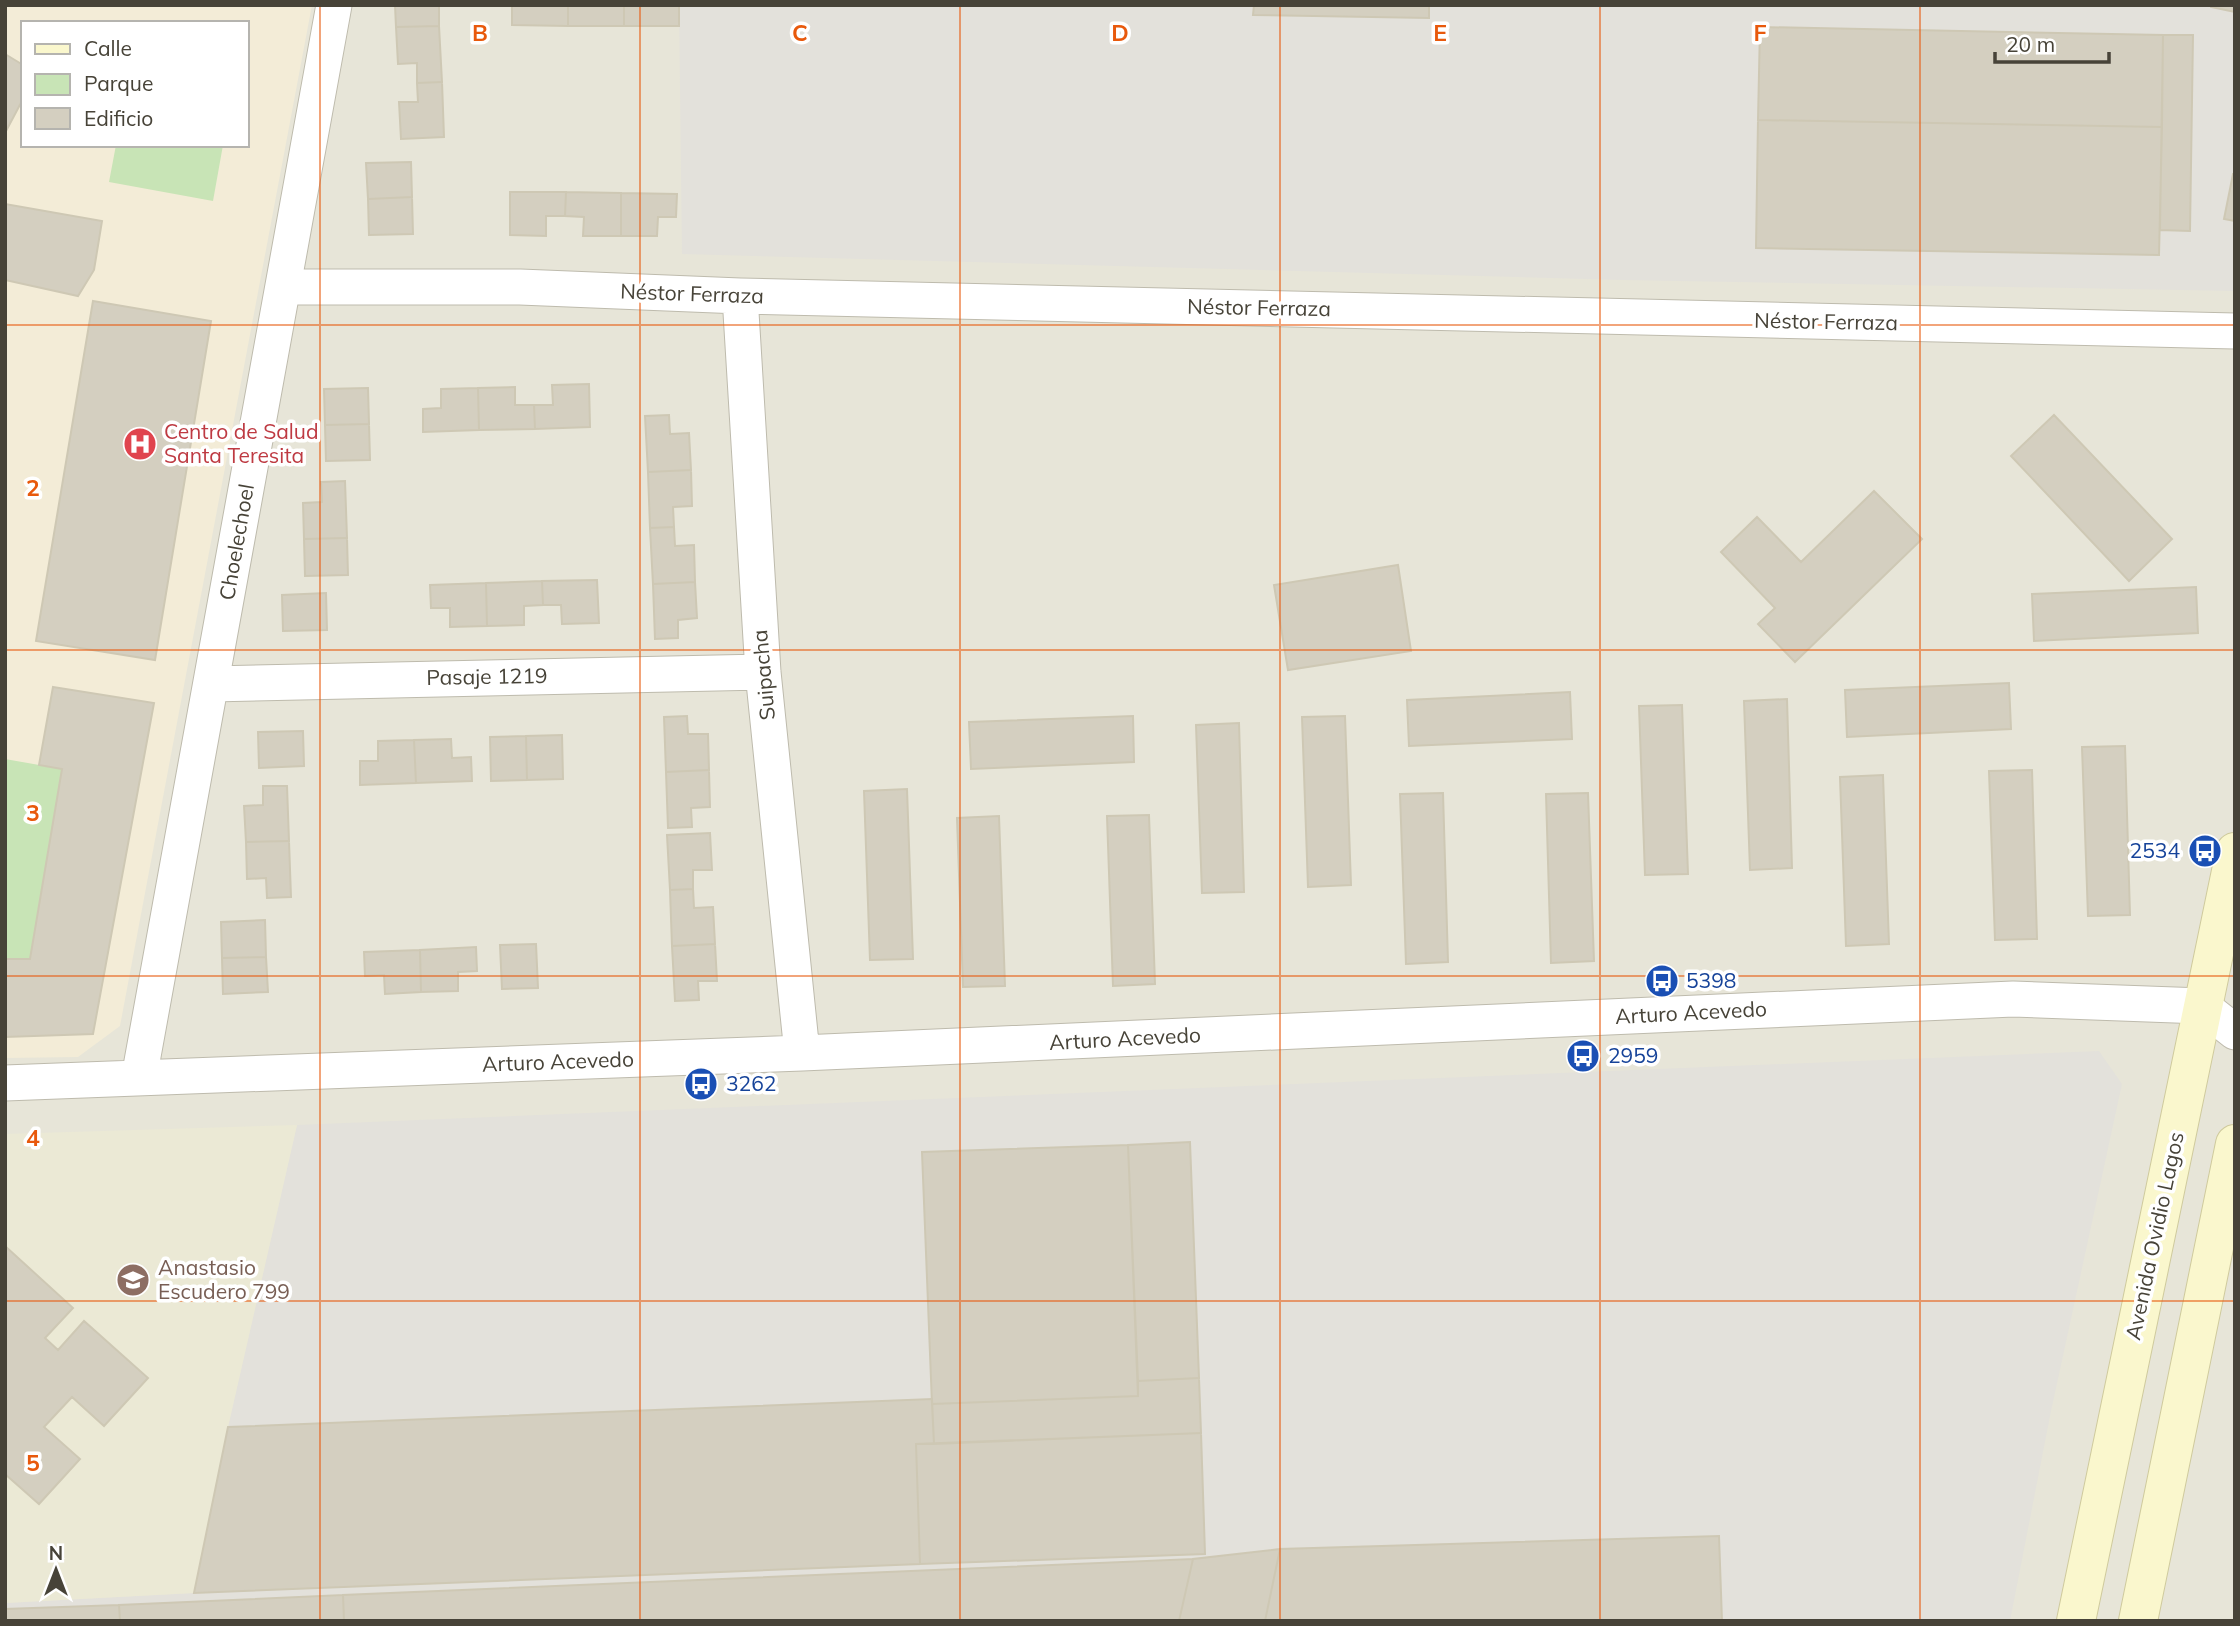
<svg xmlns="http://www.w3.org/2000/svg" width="2240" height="1626" font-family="Mulish,sans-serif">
<rect width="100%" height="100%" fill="#f3f2ea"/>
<!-- residential -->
<path fill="#e7e5d8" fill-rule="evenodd" d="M5 5H2235V1621H5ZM23 23H247V145H23Z"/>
<!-- commercial -->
<path fill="#f3ecd7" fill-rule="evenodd" d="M5 5H312L120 1026 78 1057 5 1058ZM23 23H247V145H23Z"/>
<!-- industrial -->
<path fill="#e3e1db" d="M679 5H2235V291L1622 280 682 254Z
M2099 1051 2122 1084 2051 1411 2010 1621H5V1603L194 1593 228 1427 297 1125Z"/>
<!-- education -->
<path fill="#ebe9d5" d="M297 1125 228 1427 194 1593 5 1603V1134Z"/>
<!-- green -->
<path fill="#c8e4b6" d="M116 145H223L213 201 109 182Z
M5 759 62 769 30 959H5Z"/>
<!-- building -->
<path fill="#d4cfc0" stroke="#cec8b4" stroke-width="2" d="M395 5H439V26L396 27Z
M512 5H568V26L512 25Z
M568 5H624V26H568Z
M624 5H679V26H624Z
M1254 5H1429V18L1253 15Z
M2211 5H2235V12L2211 7Z
M439 26 442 82 417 83V63L398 64 396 27Z
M1760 27 2163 35 2162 127 1758 120Z
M2163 35H2193L2190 231 2160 230Z
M5 54 23 65V99L5 133Z
M442 82 444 137 401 139 399 102H418L417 83Z
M1758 120 2162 127 2159 255 1756 248Z
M411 162 412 197 368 199 366 163Z
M2233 174H2235V221L2224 219Z
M510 192H566L565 216H546V236L510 235Z
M566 192 621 193V236H583L584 217 565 216Z
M621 193 677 194 676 217H658L657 236H621Z
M412 197 413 234 369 235 368 199Z
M5 204 102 221 94 270 78 296 5 280Z
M93 301 211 321 155 660 36 641Z
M589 384 590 427 535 429 534 405H553L552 385Z
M515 387V405H534L535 429 479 430 478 388Z
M368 388 369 424 325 425 324 389Z
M478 388 479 430 423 432V409L441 408V389Z
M669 415 670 434 689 433 691 470 648 472 645 416Z
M2054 415 2172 539 2129 581 2011 456Z
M369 424 370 460 326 461 325 425Z
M691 470 692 506 673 507 674 527 650 528 648 472Z
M345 481 347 538 304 539 303 503 322 502 321 482Z
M1874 491 1922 539 1795 662 1758 624 1775 608 1721 552 1757 517 1801 562Z
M674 527 675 546 694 545 695 582 653 584 650 528Z
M347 538 348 575 305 576 304 539Z
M1398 565 1411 651 1288 670 1274 585Z
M597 580 599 623 562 624 561 605H543L542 581Z
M542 581 543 605 524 606V625L487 626 486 583Z
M695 582 697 618 678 620V638L655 639 653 584Z
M486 583 487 626 450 627V608H431L430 585Z
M2196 587 2198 633 2034 641 2032 594Z
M326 593 327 630 283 631 282 595Z
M2009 683 2011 729 1847 737 1845 690Z
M53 687 154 703 93 1034 5 1037V959H30L62 769 39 765Z
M1570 692 1572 739 1409 746 1407 700Z
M1787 699 1792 868 1750 870 1744 701Z
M1682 705 1688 874 1645 875 1639 706Z
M687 716 688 734H708L709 770 666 772 664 717Z
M1133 716 1134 762 971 769 969 722Z
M1345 716 1351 885 1308 887 1302 717Z
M1239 723 1244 892 1202 893 1196 725Z
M303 731 304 766 259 768 258 732Z
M562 735 563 779 527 780 526 736Z
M526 736 527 780 491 781 490 737Z
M451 739 452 758 471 757 472 781 416 783 414 740Z
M414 740 416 783 360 785V761H378V741Z
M2125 746 2130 915 2088 916 2082 747Z
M709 770 710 807 691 808 692 827 668 828 666 772Z
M2032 770 2037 939 1995 940 1989 771Z
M1883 775 1889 944 1846 946 1840 777Z
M263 786H287L289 841 246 842 244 806 263 805Z
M907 789 913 959 870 960 864 791Z
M1443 793 1448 962 1406 964 1400 794Z
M1588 793 1594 961 1551 963 1546 794Z
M1149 815 1155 984 1113 986 1107 816Z
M999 816 1005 986 963 987 957 818Z
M710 833 712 870H693V889L670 890 667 835Z
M289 841 291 897 267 898 266 878 247 879 246 842Z
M693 889 694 908 713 907 715 944 672 946 670 890Z
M265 920 266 957 222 958 221 922Z
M536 944 538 988 502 989 500 945Z
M715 944 717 981H698L699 1000 675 1001 672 946Z
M476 947 477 971 458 972V991L421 992 420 950Z
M420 950 421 992 385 994 384 975 365 976 364 952Z
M266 957 268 992 223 994 222 958Z
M1190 1142 1199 1378 1138 1381 1128 1145Z
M1128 1145 1138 1396 932 1404 922 1152Z
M5 1246 73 1308 45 1338 58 1350 84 1321 148 1378 104 1426 72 1397 44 1427 80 1459 39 1504 5 1474Z
M1199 1378 1201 1433 934 1444 932 1404 1138 1396V1381Z
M932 1399 934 1444H916L920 1564 194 1593 228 1427Z
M1201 1433 1205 1554 920 1564 916 1444Z
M1719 1536 1722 1621H1265L1280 1549Z
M1280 1549 1265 1621H1179L1193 1559Z
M1193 1559 1179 1621H344L343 1595Z
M343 1595 344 1621H120L119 1605Z
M119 1605 120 1621H5V1609Z"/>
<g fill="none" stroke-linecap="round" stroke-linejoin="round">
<defs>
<path id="street" d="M283 287H520L740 296 2235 331
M740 296 763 672 802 1053
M211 684 763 672
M139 1078 334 5
M5 1083 802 1053 2013 999 2202 1006 2235 1032"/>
<path id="secondary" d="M2076 1621 2235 852
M2138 1621 2235 1144"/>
</defs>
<!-- street casing -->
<use href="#street" stroke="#bebbad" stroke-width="37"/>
<!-- secondary casing -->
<use href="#secondary" stroke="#cfca9d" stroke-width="40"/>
<!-- street -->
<use href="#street" stroke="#fff" stroke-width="35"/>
<!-- secondary -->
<use href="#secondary" stroke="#faf7cd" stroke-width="38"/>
</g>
<!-- grid -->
<path fill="none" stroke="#e8590c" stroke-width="2" stroke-opacity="0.55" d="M320 5V1621M640 5V1621M960 5V1621M1280 5V1621M1600 5V1621M1920 5V1621M5 325H2235M5 650H2235M5 976H2235M5 1301H2235"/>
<!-- icons -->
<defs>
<symbol id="hospital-disc" viewBox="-11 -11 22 22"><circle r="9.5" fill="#e0444e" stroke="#fff"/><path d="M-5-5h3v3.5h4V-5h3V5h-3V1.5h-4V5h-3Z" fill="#fff"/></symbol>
<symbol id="bus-disc" viewBox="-11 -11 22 22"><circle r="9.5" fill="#1a4fb4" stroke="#fff"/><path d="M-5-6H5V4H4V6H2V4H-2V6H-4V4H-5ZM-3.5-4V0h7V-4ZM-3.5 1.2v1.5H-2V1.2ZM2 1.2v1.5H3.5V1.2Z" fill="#fff"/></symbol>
<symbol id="school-disc" viewBox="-11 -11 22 22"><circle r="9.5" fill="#8d6e63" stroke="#fff"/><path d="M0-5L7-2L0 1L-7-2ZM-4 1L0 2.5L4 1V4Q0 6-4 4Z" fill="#fff"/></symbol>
</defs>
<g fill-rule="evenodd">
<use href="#hospital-disc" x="121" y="425" width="38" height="38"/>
<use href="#bus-disc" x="2186" y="832" width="38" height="38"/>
<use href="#bus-disc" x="1643" y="962" width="38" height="38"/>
<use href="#bus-disc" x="1564" y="1037" width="38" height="38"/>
<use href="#bus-disc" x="682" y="1065" width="38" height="38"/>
<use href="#school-disc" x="114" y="1261" width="38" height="38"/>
</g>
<g text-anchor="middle" stroke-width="7" stroke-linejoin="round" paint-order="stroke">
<!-- street labels -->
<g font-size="21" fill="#474338" stroke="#fff">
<text transform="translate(692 294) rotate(2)" y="7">Néstor Ferraza</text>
<text transform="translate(1259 308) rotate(1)" y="7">Néstor Ferraza</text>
<text transform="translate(1826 322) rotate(1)" y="7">Néstor Ferraza</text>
<text transform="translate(237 542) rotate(-80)" y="7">Choelechoel</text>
<text transform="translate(764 675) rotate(-95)" y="7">Suipacha</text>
<text transform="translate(487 677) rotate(-1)" y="7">Pasaje 1219</text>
<text transform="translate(1691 1013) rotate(-3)" y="7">Arturo Acevedo</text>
<text transform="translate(1125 1039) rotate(-3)" y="7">Arturo Acevedo</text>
<text transform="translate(558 1062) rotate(-2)" y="7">Arturo Acevedo</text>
<text transform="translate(2155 1236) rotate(-78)" y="7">Avenida Ovidio Lagos</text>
</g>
<!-- health labels -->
<g font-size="21" fill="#be3a42" stroke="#fff" text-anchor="start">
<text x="164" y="439">Centro de Salud<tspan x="164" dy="24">Santa Teresita</tspan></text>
</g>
<!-- transit labels -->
<g font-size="21" fill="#164399" stroke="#fff" text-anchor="start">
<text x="2180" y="858" text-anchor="end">2534</text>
<text x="1686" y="988">5398</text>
<text x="1608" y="1063">2959</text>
<text x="726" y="1091">3262</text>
</g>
<!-- education labels -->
<g font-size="21" fill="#785e54" stroke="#fff" text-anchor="start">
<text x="158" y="1275">Anastasio<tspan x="158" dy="24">Escudero 799</tspan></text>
</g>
</g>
<g font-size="23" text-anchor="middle" font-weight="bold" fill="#e8590c" stroke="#fff" stroke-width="7" stroke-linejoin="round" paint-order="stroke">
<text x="480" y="41">B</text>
<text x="800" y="41">C</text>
<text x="1120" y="41">D</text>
<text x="1440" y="41">E</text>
<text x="1760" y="41">F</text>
<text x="33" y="496">2</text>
<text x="33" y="821">3</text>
<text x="33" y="1146">4</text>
<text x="33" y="1471">5</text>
</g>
<!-- border -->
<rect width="2240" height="1626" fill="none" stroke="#474338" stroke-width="14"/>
<!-- legend -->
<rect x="21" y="21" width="228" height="126" fill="#ffffff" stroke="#b5b4af" stroke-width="2"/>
<rect x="35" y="44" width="35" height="10" fill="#faf7cd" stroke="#b5b4af" stroke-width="2"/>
<text x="84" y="56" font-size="21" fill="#474338">Calle</text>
<rect x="35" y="74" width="35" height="21" fill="#c8e4b6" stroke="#b5b4af" stroke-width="2"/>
<text x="84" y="91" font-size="21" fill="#474338">Parque</text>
<rect x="35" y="108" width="35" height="21" fill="#d4cfc0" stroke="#b5b4af" stroke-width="2"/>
<text x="84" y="126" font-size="21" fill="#474338">Edificio</text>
<!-- north arrow -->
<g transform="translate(56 1570)" stroke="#ffffff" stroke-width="5" paint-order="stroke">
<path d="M0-5L12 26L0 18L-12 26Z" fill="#474338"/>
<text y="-10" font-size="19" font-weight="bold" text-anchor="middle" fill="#474338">N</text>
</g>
<!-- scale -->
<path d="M1995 52v10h114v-10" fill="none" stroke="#474338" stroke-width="3.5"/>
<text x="2006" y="52" font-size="21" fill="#474338" stroke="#ffffff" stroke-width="5" paint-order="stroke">20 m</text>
</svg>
